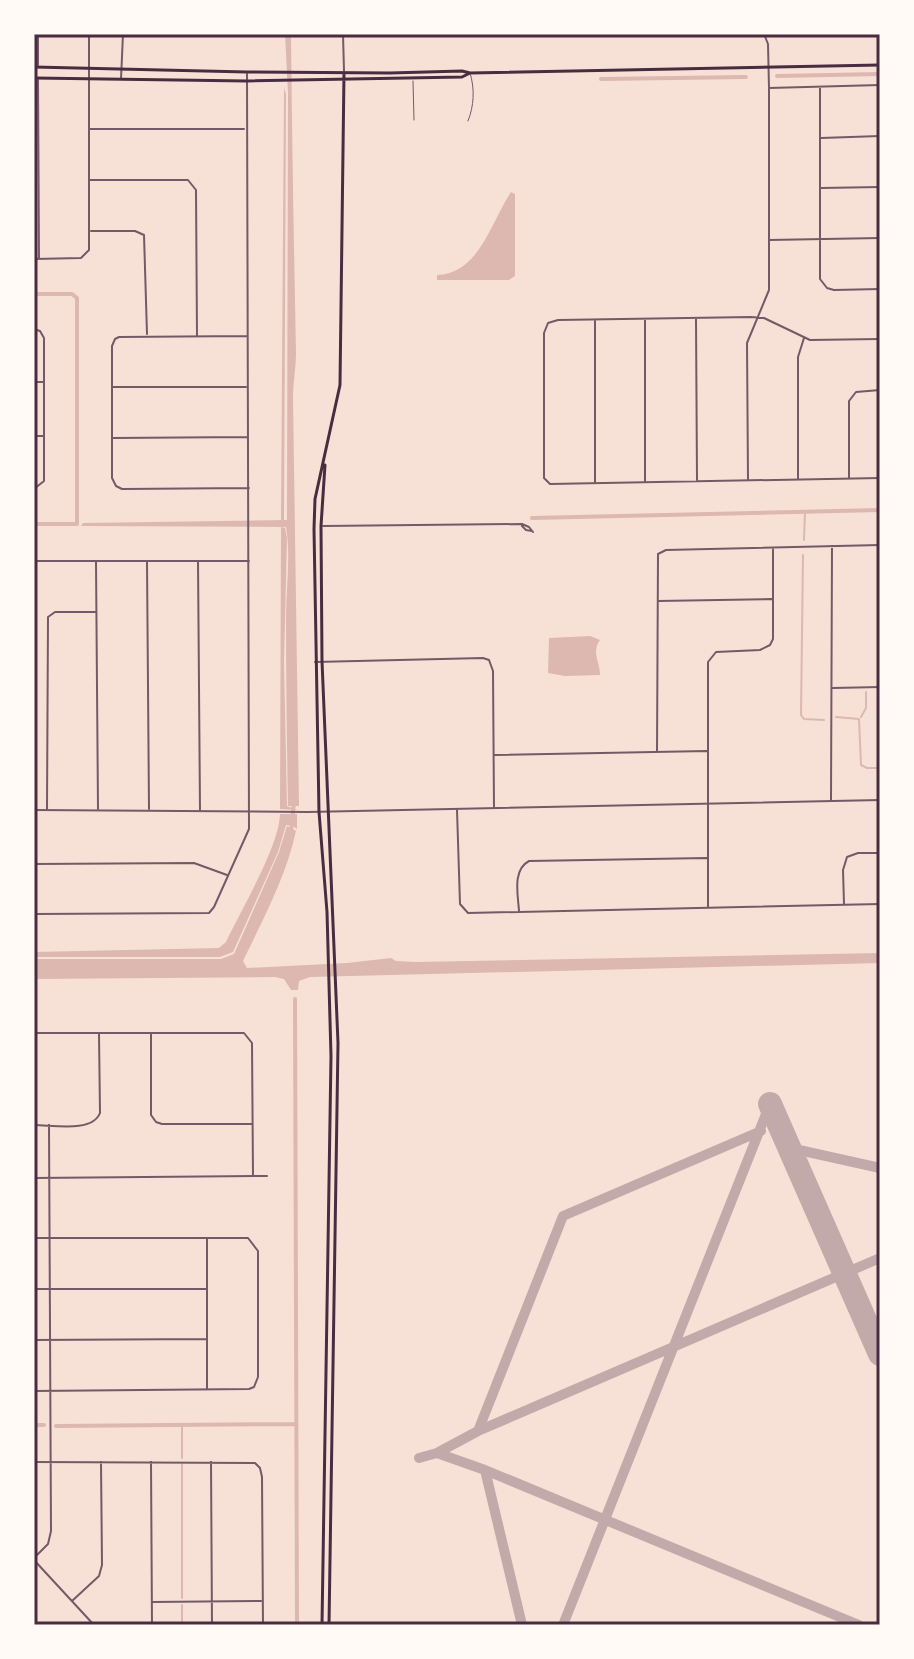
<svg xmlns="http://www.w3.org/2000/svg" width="914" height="1659" font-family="Merriweather,serif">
<rect width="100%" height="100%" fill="#f7e1d7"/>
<!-- water -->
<path fill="#dcb8b0" d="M285 34H291C292 141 294 247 296 354 296 368 293 382 293 397L299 806H288C287 744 286 681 286 619 286 589 291 555 286 527L81 526 83 523 287 520 288 94Z
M284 88 286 94 284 520H281Z
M511 192 515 194V276L509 280H437V275C479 274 491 222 511 192Z
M281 527 285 528 287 538 284 662 287 806 297 810 280 809Z
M590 636 600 640C591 652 600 662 600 675L565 676 548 673 549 638Z
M280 814H297V829L293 826 286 825 278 852 233 952 220 957H34V952L219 948 226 942C241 910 279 847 280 814Z
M287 826 296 831C286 877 263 919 243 961L247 968 347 963 391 958 396 961 415 962 880 953V963L310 977 299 981 298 990H291L284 979 275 977 34 979V959H221L234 954 279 852Z"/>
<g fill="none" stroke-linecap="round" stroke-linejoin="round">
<!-- stream -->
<path stroke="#dcb8b0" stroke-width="2" d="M878 472 880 449
M879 483V510
M804 540 805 511
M803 555 801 715 804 719 824 720
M836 717 859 719 861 765 867 768H880
M861 717 866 708V692
M182 1425V1458
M182 1464V1598
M182 1605V1625"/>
<!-- canal -->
<path stroke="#dcb8b0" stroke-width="4" d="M777 76 880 74
M601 79 746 77
M34 294H72L77 298V524
M532 518 880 510
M34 524H76
M291 832 294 801
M295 999 297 1625
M34 1425H44
M56 1426 296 1424"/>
<!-- taxiway -->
<path stroke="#c3aaaa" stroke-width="10" d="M790 1148 880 1168
M478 1431 880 1258
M437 1453 478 1431 563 1216 761 1131
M419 1458 437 1453 485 1470 859 1625
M485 1470 522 1625
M563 1625 770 1104"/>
<!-- runway -->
<path stroke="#c3aaaa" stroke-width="24" d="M770 1104 880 1354"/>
<!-- service -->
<path stroke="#755966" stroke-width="1" d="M413 81 414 120
M468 121C474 106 475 89 470 73"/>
<!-- minor -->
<path stroke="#755966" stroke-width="2" d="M38 34V65
M121 79 123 34
M38 80 39 258
M820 87V279L827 288 834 290 880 289
M769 88 880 85
M90 129H244
M821 138 880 136
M89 180H188L196 190 197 335
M821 188 880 187
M91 231H135L144 235 147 334
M769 240 880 238
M34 259 81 258 89 250V34
M696 319 697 480
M645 320V482
M595 321V483
M34 329 40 331 44 338V481L34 489
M247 336 119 337 115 339 112 346V478L116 486 122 489 249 488
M880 339 810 340 764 318 751 317 558 320 548 323 544 333V478L550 484 880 478
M34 382H44
M113 387H246
M34 436H44
M113 438 247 437
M849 477V401L856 392 880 390
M798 478V357L804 338
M748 480 747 343 769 290V88L768 44 764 34
M323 526 522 524 529 527 533 532
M522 526 526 530 532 531
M34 561H249
M198 561 200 810
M96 562 98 809
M147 562 149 809
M658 601 772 599
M315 662 483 658 489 660 493 671 494 808
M833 688 880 687
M657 752 658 554 666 550 880 545
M494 755 707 751
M831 800 832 546
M47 809 48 617 55 612H96
M457 810 460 904 468 913 880 904
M34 864 194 863 227 875
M844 904 843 870 847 857 858 853H880
M708 907V662L716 652 760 650 770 645 773 639V549
M519 911C518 895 512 870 529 861L707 858
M34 914 209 913 214 907 249 829 247 74
M34 1033H244L252 1043 253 1176
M151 1033V1115L156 1122 162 1124H251
M34 1125C53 1125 92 1133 100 1113L99 1034
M34 1178 267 1176
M34 1238H248L258 1251V1377L254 1387 249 1389 34 1391
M207 1239V1389
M34 1289H207
M34 1340 207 1339
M34 1462 255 1463 260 1468 262 1477 263 1625
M151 1462 152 1625
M211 1462 212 1625
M34 1558 48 1544 51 1531 49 1125
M34 1560 94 1625
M72 1601 99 1576 102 1565 101 1462
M152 1602 261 1601"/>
<!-- tertiary -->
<path stroke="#755966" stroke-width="2" d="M343 34 344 71
M34 810 308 812 880 800"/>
<!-- secondary -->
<path stroke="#4a2c40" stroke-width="3" d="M34 67 247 72 390 73 462 71 470 73 880 65
M34 78 247 81 462 77 470 73
M325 465 321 526 322 661 338 1043 329 1625
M322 1625 331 1056 327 912 319 812 314 529 315 499 340 385 344 73"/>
</g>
<!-- border -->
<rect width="914" height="1659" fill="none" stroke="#fffaf5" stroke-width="72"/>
<rect x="36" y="36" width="842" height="1587" fill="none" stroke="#4a2c40" stroke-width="3"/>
</svg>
